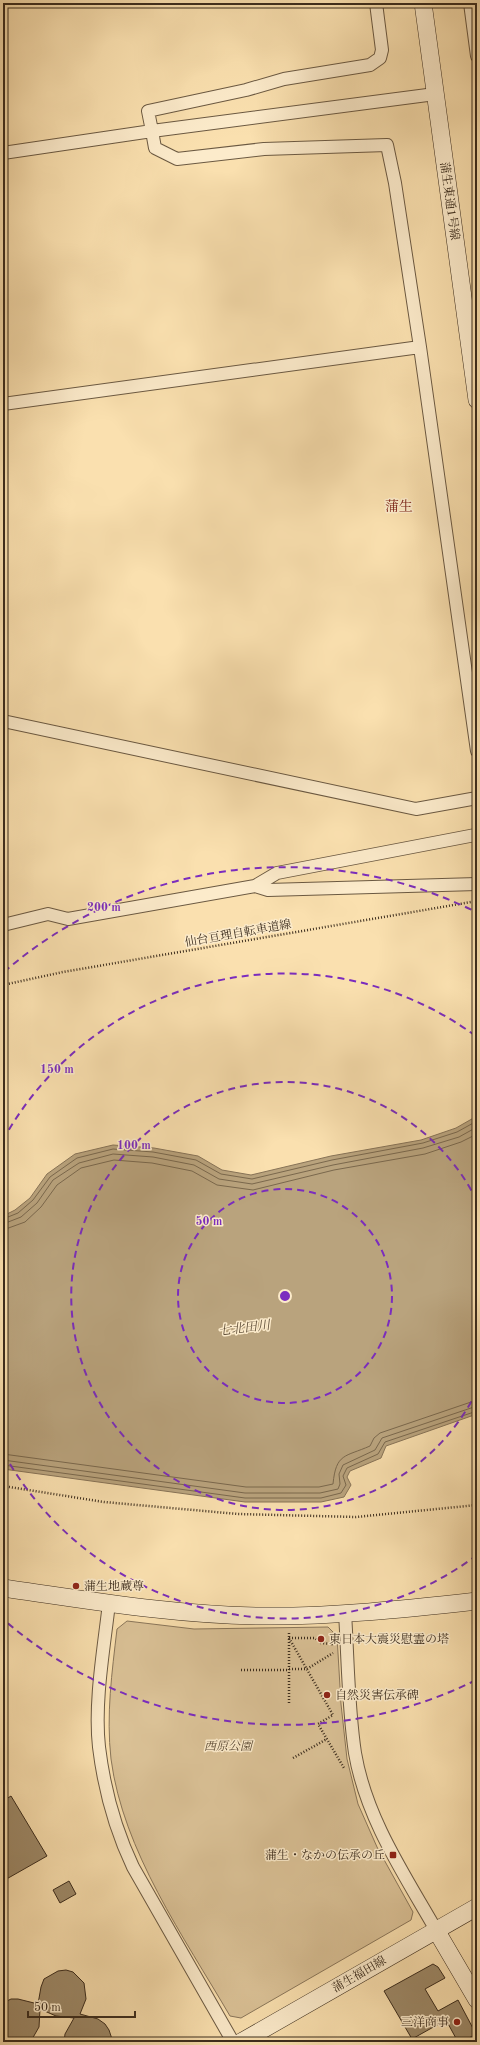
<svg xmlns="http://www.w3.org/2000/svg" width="480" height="2045" font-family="'Old Standard TT','Noto Serif JP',serif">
<rect width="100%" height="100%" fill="#fae0af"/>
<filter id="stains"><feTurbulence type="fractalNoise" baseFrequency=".005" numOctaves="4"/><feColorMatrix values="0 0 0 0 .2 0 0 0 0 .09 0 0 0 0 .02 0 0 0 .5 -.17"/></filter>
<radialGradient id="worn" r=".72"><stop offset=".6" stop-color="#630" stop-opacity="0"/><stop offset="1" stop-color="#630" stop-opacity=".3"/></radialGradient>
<!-- green -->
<path fill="#dac196" stroke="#8a765a" d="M127 1621 194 1629 328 1627 337 1636 341 1704 347 1759 358 1804 377 1847 413 1912 411 1920 241 2018 230 2016C184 1937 123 1851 111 1759 106 1715 112 1672 117 1629Z"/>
<!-- water -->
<path fill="#b9a37d" stroke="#877357" d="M477 1116V1414L386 1446 381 1458 350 1471 347 1477 351 1485 344 1497 321 1502H245L3 1469V1216L15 1210 30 1198 47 1174 75 1154 113 1145 154 1148 198 1156 222 1170 251 1175 331 1156 421 1140 456 1128Z"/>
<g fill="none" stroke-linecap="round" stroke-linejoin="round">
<!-- shore -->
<path stroke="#7a684d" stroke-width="1" d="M3 1219 18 1213 33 1200 50 1177 77 1158 113 1149 153 1152 196 1160 221 1174 252 1179 332 1160 423 1143 457 1132 477 1121
M3 1224 21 1217 37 1203 53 1180 79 1163 113 1154 153 1157 194 1165 219 1179 252 1184 333 1165 423 1148 459 1137 477 1127
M3 1230 25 1222 41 1207 57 1185 81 1168 114 1160 152 1163 192 1171 217 1185 253 1190 334 1170 425 1154 461 1142 477 1134
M3 1454 246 1487H319L333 1484C336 1453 345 1457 370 1446L374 1438 380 1433 477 1400
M3 1460 245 1493H320L338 1489 340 1484 339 1474 343 1465 375 1450 382 1438 477 1406
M3 1465 245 1498H321L341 1493 346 1485 343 1476 347 1468 378 1454 385 1442 477 1411"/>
</g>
<!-- building -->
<path fill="#9e8a69" stroke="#3b2c1d" d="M11 1796 47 1856 3 1881V1801Z
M69 1881 76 1894 60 1903 53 1890Z
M433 1964 438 1967 445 1978 425 1989 438 2011 458 2000 476 2034 462 2042H458L446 2020 412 2039 384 1991Z
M66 1970 73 1972 84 1983 86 1999 80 2014 98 2019 105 2024 109 2030 113 2042H64L65 2034 74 2018 56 2016 40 2009 39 2027 31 2041 3 2042V2003L11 1999H18L38 2004 41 1987 44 1979 58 1971Z"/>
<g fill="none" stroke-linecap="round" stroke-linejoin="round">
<defs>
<path id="street" d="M470 3 477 56
M435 94 152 131 155 148 177 159 264 149 387 145 395 183 420 347 477 751
M3 153 152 131 148 111 246 90 284 79 370 65 380 58 382 50 376 3
M3 404 420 347
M3 721 416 809 477 798
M255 886 268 890 477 884
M3 925 48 914 68 919 255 886 277 873 475 835
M109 1603C104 1648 94 1702 99 1747 104 1788 115 1829 133 1867L233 2042
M345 1613C348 1660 348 1707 355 1753 366 1818 404 1874 436 1930"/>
<path id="secondary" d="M423 3 477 400
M3 1588C88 1600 173 1615 259 1616 332 1617 405 1609 477 1601
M436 1930 477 2000
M241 2042 477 1907"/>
</defs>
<!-- street casing -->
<use href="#street" stroke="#6b5942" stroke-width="14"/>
<!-- secondary casing -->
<use href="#secondary" stroke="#3b2c1d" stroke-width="18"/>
<!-- path -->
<path stroke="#3b2c1d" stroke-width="2.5" stroke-dasharray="1 2" stroke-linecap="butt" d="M3 985 63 972 477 901
M3 1486 104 1502 238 1514 356 1517 477 1505
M289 1638 333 1715 318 1724 344 1768
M289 1638H315L321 1643 332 1644V1646
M289 1669H307L333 1653
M241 1670H289
M289 1703V1631
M293 1758 327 1739"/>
<!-- street -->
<use href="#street" stroke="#fcebcb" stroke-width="12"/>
<!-- secondary -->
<use href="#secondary" stroke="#fcebcb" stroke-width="17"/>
</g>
<!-- distance rings -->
<g fill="none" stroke="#7b2cbf" stroke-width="2" stroke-dasharray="7 5">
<circle cx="285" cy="1296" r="107"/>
<path d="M477 1391A214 214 0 1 1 477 1201"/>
<path d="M477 1555A322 322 0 0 1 3 1452M3 1140A322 322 0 0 1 477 1037"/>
<path d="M476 1680A429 429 0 0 1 4 1620M4 972A429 429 0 0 1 476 912"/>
</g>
<!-- markers -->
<g fill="#8f2418" stroke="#fcebcb" stroke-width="1.5">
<circle cx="76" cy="1586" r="4"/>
<circle cx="321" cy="1639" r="4"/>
<circle cx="327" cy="1695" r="4"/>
<rect x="389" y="1851" width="8" height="8" rx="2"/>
<circle cx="457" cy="2022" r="4"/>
</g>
<g text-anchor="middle" stroke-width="3" stroke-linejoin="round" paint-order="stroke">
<!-- street labels -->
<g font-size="12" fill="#3b2c1d" stroke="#fcebcb">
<text transform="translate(450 201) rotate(82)" y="4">蒲生東通1号線</text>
<text transform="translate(238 933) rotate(-10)" y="4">仙台亘理自転車道線</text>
<text transform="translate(359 1974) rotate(-30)" y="4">蒲生福田線</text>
</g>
<!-- poi labels -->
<g font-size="12" fill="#3b2c1d" stroke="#fcebcb" text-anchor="start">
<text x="84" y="1590">蒲生地蔵尊</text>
<text x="329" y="1643">東日本大震災慰霊の塔</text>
<text x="335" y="1699">自然災害伝承碑</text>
<text x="385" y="1859" text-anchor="end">蒲生・なかの伝承の丘</text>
<text x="449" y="2026" text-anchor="end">三洋商事</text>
</g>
<!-- park labels -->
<g font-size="12" font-style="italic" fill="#5b4a35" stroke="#fcebcb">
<text x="228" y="1750">西原公園</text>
</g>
<!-- water labels -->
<g font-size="13" font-style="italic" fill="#61503a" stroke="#fcebcb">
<text transform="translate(244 1327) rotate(-7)" y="5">七北田川</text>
</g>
<!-- quarter labels -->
<g font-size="14" fill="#7a1f14" stroke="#fcebcb">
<text x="399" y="511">蒲生</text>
</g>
</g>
<circle cx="285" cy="1296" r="6" fill="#7b2cbf" stroke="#fcebcb" stroke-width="2"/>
<g font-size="12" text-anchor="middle" font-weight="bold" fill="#7b2cbf" stroke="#fcebcb" stroke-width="3" stroke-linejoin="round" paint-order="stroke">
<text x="104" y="911">200 m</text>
<text x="57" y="1073">150 m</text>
<text x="134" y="1149">100 m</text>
<text x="209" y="1225">50 m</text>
</g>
<!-- margin -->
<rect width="480" height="2045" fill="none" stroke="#fae0af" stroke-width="16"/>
<rect x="4" y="4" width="472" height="2037" fill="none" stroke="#3b2c1d" stroke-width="2"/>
<rect x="8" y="8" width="464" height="2029" fill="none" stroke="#3b2c1d"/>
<!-- scale -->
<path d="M28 2011v6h107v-6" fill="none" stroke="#3b2c1d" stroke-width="2"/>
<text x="34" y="2011" font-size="12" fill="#3b2c1d" stroke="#fcebcb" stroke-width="3" paint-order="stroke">50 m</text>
<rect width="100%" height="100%" filter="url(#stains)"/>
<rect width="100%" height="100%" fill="url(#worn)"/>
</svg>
